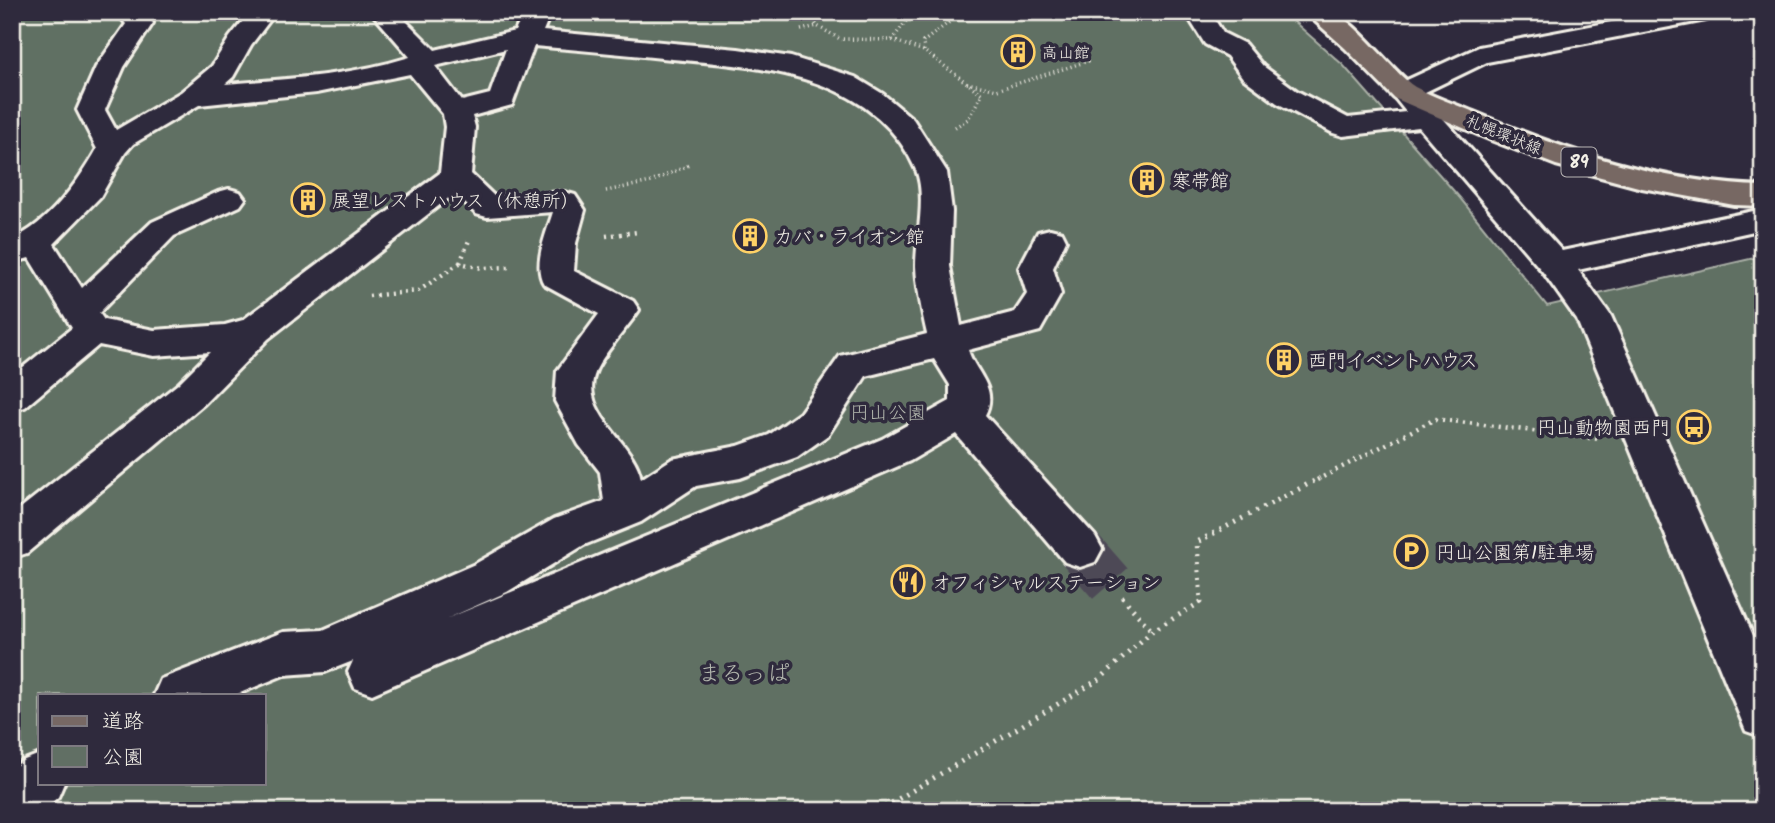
<svg xmlns="http://www.w3.org/2000/svg" width="1775" height="823" font-family="Kalam,'Klee One',sans-serif">
<rect width="100%" height="100%" fill="#2f2a3d"/>
<filter id="ink" filterUnits="userSpaceOnUse"><feTurbulence type="fractalNoise" baseFrequency=".0143" numOctaves="2"/><feDisplacementMap in="SourceGraphic" scale="14" xChannelSelector="R" yChannelSelector="G"/><feConvolveMatrix kernelMatrix="1 2 1 2 8 2 1 2 1" color-interpolation-filters="sRGB"/></filter>
<g filter="url(#ink)">
<!-- green -->
<path fill="#616f64" stroke="#aab0a6" stroke-width="2" fill-rule="evenodd" d="M12 12H1283L1343 65 1460 198 1547 306 1763 256V811H12ZM40 695H264V783H40Z"/>
<g fill="none" stroke-linecap="round" stroke-linejoin="round">
<!-- minor-tunnel -->
<path stroke="#4d4857" stroke-width="46" stroke-dasharray="46 23" stroke-linecap="butt" d="M1080 549 1122 597"/>
<defs>
<path id="minor" d="M117 12H144L153 23 124 67 105 110 116 130 181 92 212 66 230 37 250 12H276L251 45 233 77 225 84C287 79 349 76 410 57L371 12H397L435 50 515 31 525 12H551L543 31 738 49 791 57 855 77 883 94 913 119 947 172 952 211 950 266 961 326 1015 312 1027 294 1019 268 1038 232 1050 229 1062 232 1066 240 1053 268 1061 294 1040 331 968 350C975 373 999 388 985 415L1095 536 1102 549 1095 562 1080 567 1065 562 956 434 910 461 372 694 355 688 348 672 353 661 325 672 284 675 235 695H154L161 679 283 632 323 630 475 564 554 519 604 501 600 472 579 445 555 401 557 371 599 314 544 284C532 265 547 232 553 212L487 217 476 214 455 193 268 339 204 404 27 553 12 558V515L178 384 210 352 154 356 99 345 25 407 12 411V376L72 328 29 258 12 263V239C48 225 79 181 97 149L77 110 96 67 126 24ZM534 46C580 50 626 54 672 59 763 67 874 74 916 170 927 196 916 238 916 266 917 289 922 312 927 334L840 356 800 413 769 435 738 446 672 459 641 479C635 442 579 414 595 373 600 357 628 327 639 310L633 301 574 271 576 243 585 210 575 195 564 192 494 196 471 174 475 127 472 116 512 105ZM506 49 490 94 462 101 435 66ZM410 74 443 114 445 127 440 173 243 320 225 325 154 330 104 320 99 313 174 236 240 206 245 199 240 192 229 189 218 192 152 222 82 288 54 244 100 197 125 153 133 144 199 105 316 93ZM934 359 950 385V401L882 439 446 619 507 592 584 545 641 522 696 486 740 478 797 457 828 435 866 376Z
M1185 12H1210L1223 33 1245 44 1263 66 1297 91 1348 118 1406 112 1390 92 1394 86 1479 47 1664 12H1718L1715 17 1706 20 1487 62 1421 94 1562 251 1763 209V229L1578 270 1611 316 1763 658V737L1746 731 1577 320 1543 272 1419 127 1343 136 1333 133 1277 103 1243 78 1227 56 1205 44Z
M40 754V783H64L58 797 42 811H12V769L22 761Z"/>
<path id="major" d="M1305 12C1313 12 1323 10 1331 12 1354 18 1393 73 1415 87 1433 97 1455 104 1474 112 1566 151 1662 183 1763 186V206L1734 205 1642 188 1556 165 1491 140 1394 98 1345 48Z"/>
</defs>
<!-- minor casing -->
<use href="#minor" stroke="#f4f1e8" stroke-width="6"/>
<!-- major casing -->
<use href="#major" stroke="#f4f1e8" stroke-width="6"/>
<!-- path-far2 -->
<path stroke="#f4f1e8" stroke-width="3.5" stroke-dasharray="1 3.5" stroke-linecap="butt" d="M809 12 817 26
M801 30 817 26 842 40
M843 39 892 40 924 51 982 94 968 119 952 129
M892 40 913 12
M924 51 923 42 952 20V12
M967 83 997 90 1088 61 1082 56
M606 191 651 182 689 165"/>
<!-- path-far1 -->
<path stroke="#f4f1e8" stroke-width="4.5" stroke-dasharray="2 5" stroke-linecap="butt" d="M606 236 637 232
M460 263 470 238
M369 296 418 291 460 263 482 268 512 267
M1317 480 1435 419 1598 439"/>
<!-- path -->
<path stroke="#f4f1e8" stroke-width="5" stroke-dasharray="2 6" stroke-linecap="butt" d="M1122 597 1152 631
M878 811 1100 679 1152 631 1201 602 1197 542 1320 478"/>
<!-- minor -->
<use href="#minor" fill="#2f2a3d" fill-rule="evenodd"/>
<!-- major -->
<use href="#major" fill="#776864" fill-rule="evenodd"/>
</g>
</g>
<!-- icons -->
<defs>
<symbol id="building-ring" viewBox="-11 -11 22 22"><circle r="9.5" fill="#2f2a3d" stroke="#ffd166" stroke-width="1.5"/><path d="M-4-6H4V6H1V3H-1V6H-4ZM-2.5-4.3h1.7v1.8h-1.7ZM.8-4.3h1.7v1.8H.8ZM-2.5-1h1.7V.8h-1.7ZM.8-1h1.7V.8H.8Z" fill="#ffd166"/></symbol>
<symbol id="bus-ring" viewBox="-11 -11 22 22"><circle r="9.5" fill="#2f2a3d" stroke="#ffd166" stroke-width="1.5"/><path d="M-5-6H5V4H4V6H2V4H-2V6H-4V4H-5ZM-3.5-4V0h7V-4ZM-3.5 1.2v1.5H-2V1.2ZM2 1.2v1.5H3.5V1.2Z" fill="#ffd166"/></symbol>
<symbol id="parking-ring" viewBox="-11 -11 22 22"><circle r="9.5" fill="#2f2a3d" stroke="#ffd166" stroke-width="1.5"/><path d="M-3.5-5.5H1a3.5 3.5 0 0 1 0 7H-1V5.5H-3.5ZM-1-3.4V-.6H.8a1.4 1.4 0 0 0 0-2.8Z" fill="#ffd166"/></symbol>
<symbol id="restaurant-ring" viewBox="-11 -11 22 22"><circle r="9.5" fill="#2f2a3d" stroke="#ffd166" stroke-width="1.5"/><path d="M-5-6h1v4h1v-4h1v4h1v-4h1v5L-1.5 .5V6h-2V.5L-5-1ZM5-6V6H3V1.5H1.5Q1.5-4 5-6Z" fill="#ffd166"/></symbol>
</defs>
<g fill-rule="evenodd">
<use href="#building-ring" x="999" y="33" width="38" height="38"/>
<use href="#building-ring" x="1128" y="161" width="38" height="38"/>
<use href="#building-ring" x="289" y="181" width="38" height="38"/>
<use href="#building-ring" x="731" y="217" width="38" height="38"/>
<use href="#building-ring" x="1265" y="341" width="38" height="38"/>
<use href="#bus-ring" x="1675" y="408" width="38" height="38"/>
<use href="#parking-ring" x="1392" y="533" width="38" height="38"/>
<use href="#restaurant-ring" x="889" y="563" width="38" height="38"/>
</g>
<g text-anchor="middle" stroke-width="7" stroke-linejoin="round" paint-order="stroke">
<!-- far-poi labels -->
<g font-size="16" fill="#f4f1e8" stroke="#2f2a3d" text-anchor="start">
<text x="1042" y="58">高山館</text>
</g>
<!-- far-street labels -->
<g font-size="16" fill="#f4f1e8" stroke="#2f2a3d">
<text transform="translate(1504 134) rotate(22)" y="6">札幌環状線</text>
</g>
<!-- shield labels -->
<rect fill="#2f2a3d" stroke="#b9b5b5" stroke-width="2" x="1561.5" y="147.5" width="35" height="29" rx="5"/>
<g font-size="18" font-weight="bold" fill="#f4f1e8">
<text x="1579" y="168">89</text>
</g>
<!-- poi labels -->
<g font-size="19" fill="#f4f1e8" stroke="#2f2a3d" text-anchor="start">
<text x="1172" y="187">寒帯館</text>
<text x="332" y="207">展望レストハウス（休憩所）</text>
<text x="774" y="243">カバ・ライオン館</text>
<text x="1308" y="367">西門イベントハウス</text>
<text x="1670" y="434" text-anchor="end">円山動物園西門</text>
<text x="1436" y="559">円山公園第1駐車場</text>
<text x="932" y="589">オフィシャルステーション</text>
</g>
<!-- park labels -->
<g font-size="19" fill="#b2b6ad" stroke="#2f2a3d">
<text x="888" y="419">円山公園</text>
</g>
<!-- near-park labels -->
<g font-size="23" fill="#b2b6ad" stroke="#2f2a3d">
<text x="744" y="681">まるっぱ</text>
</g>
</g>
<!-- margin -->
<rect width="1775" height="823" fill="none" stroke="#2f2a3d" stroke-width="42"/>
<rect x="21" y="21" width="1733" height="781" fill="none" stroke="#f4f1e8" stroke-width="2.5" filter="url(#ink)"/>
<!-- legend -->
<rect x="38" y="694" width="228" height="91" fill="#2f2a3d" stroke="#7e7a81" stroke-width="2"/>
<rect x="52" y="716" width="35" height="10" fill="#776864" stroke="#7e7a81" stroke-width="2"/>
<text x="102" y="728" font-size="21" fill="#f4f1e8">道路</text>
<rect x="52" y="746" width="35" height="21" fill="#616f64" stroke="#7e7a81" stroke-width="2"/>
<text x="102" y="764" font-size="21" fill="#f4f1e8">公園</text>
</svg>
